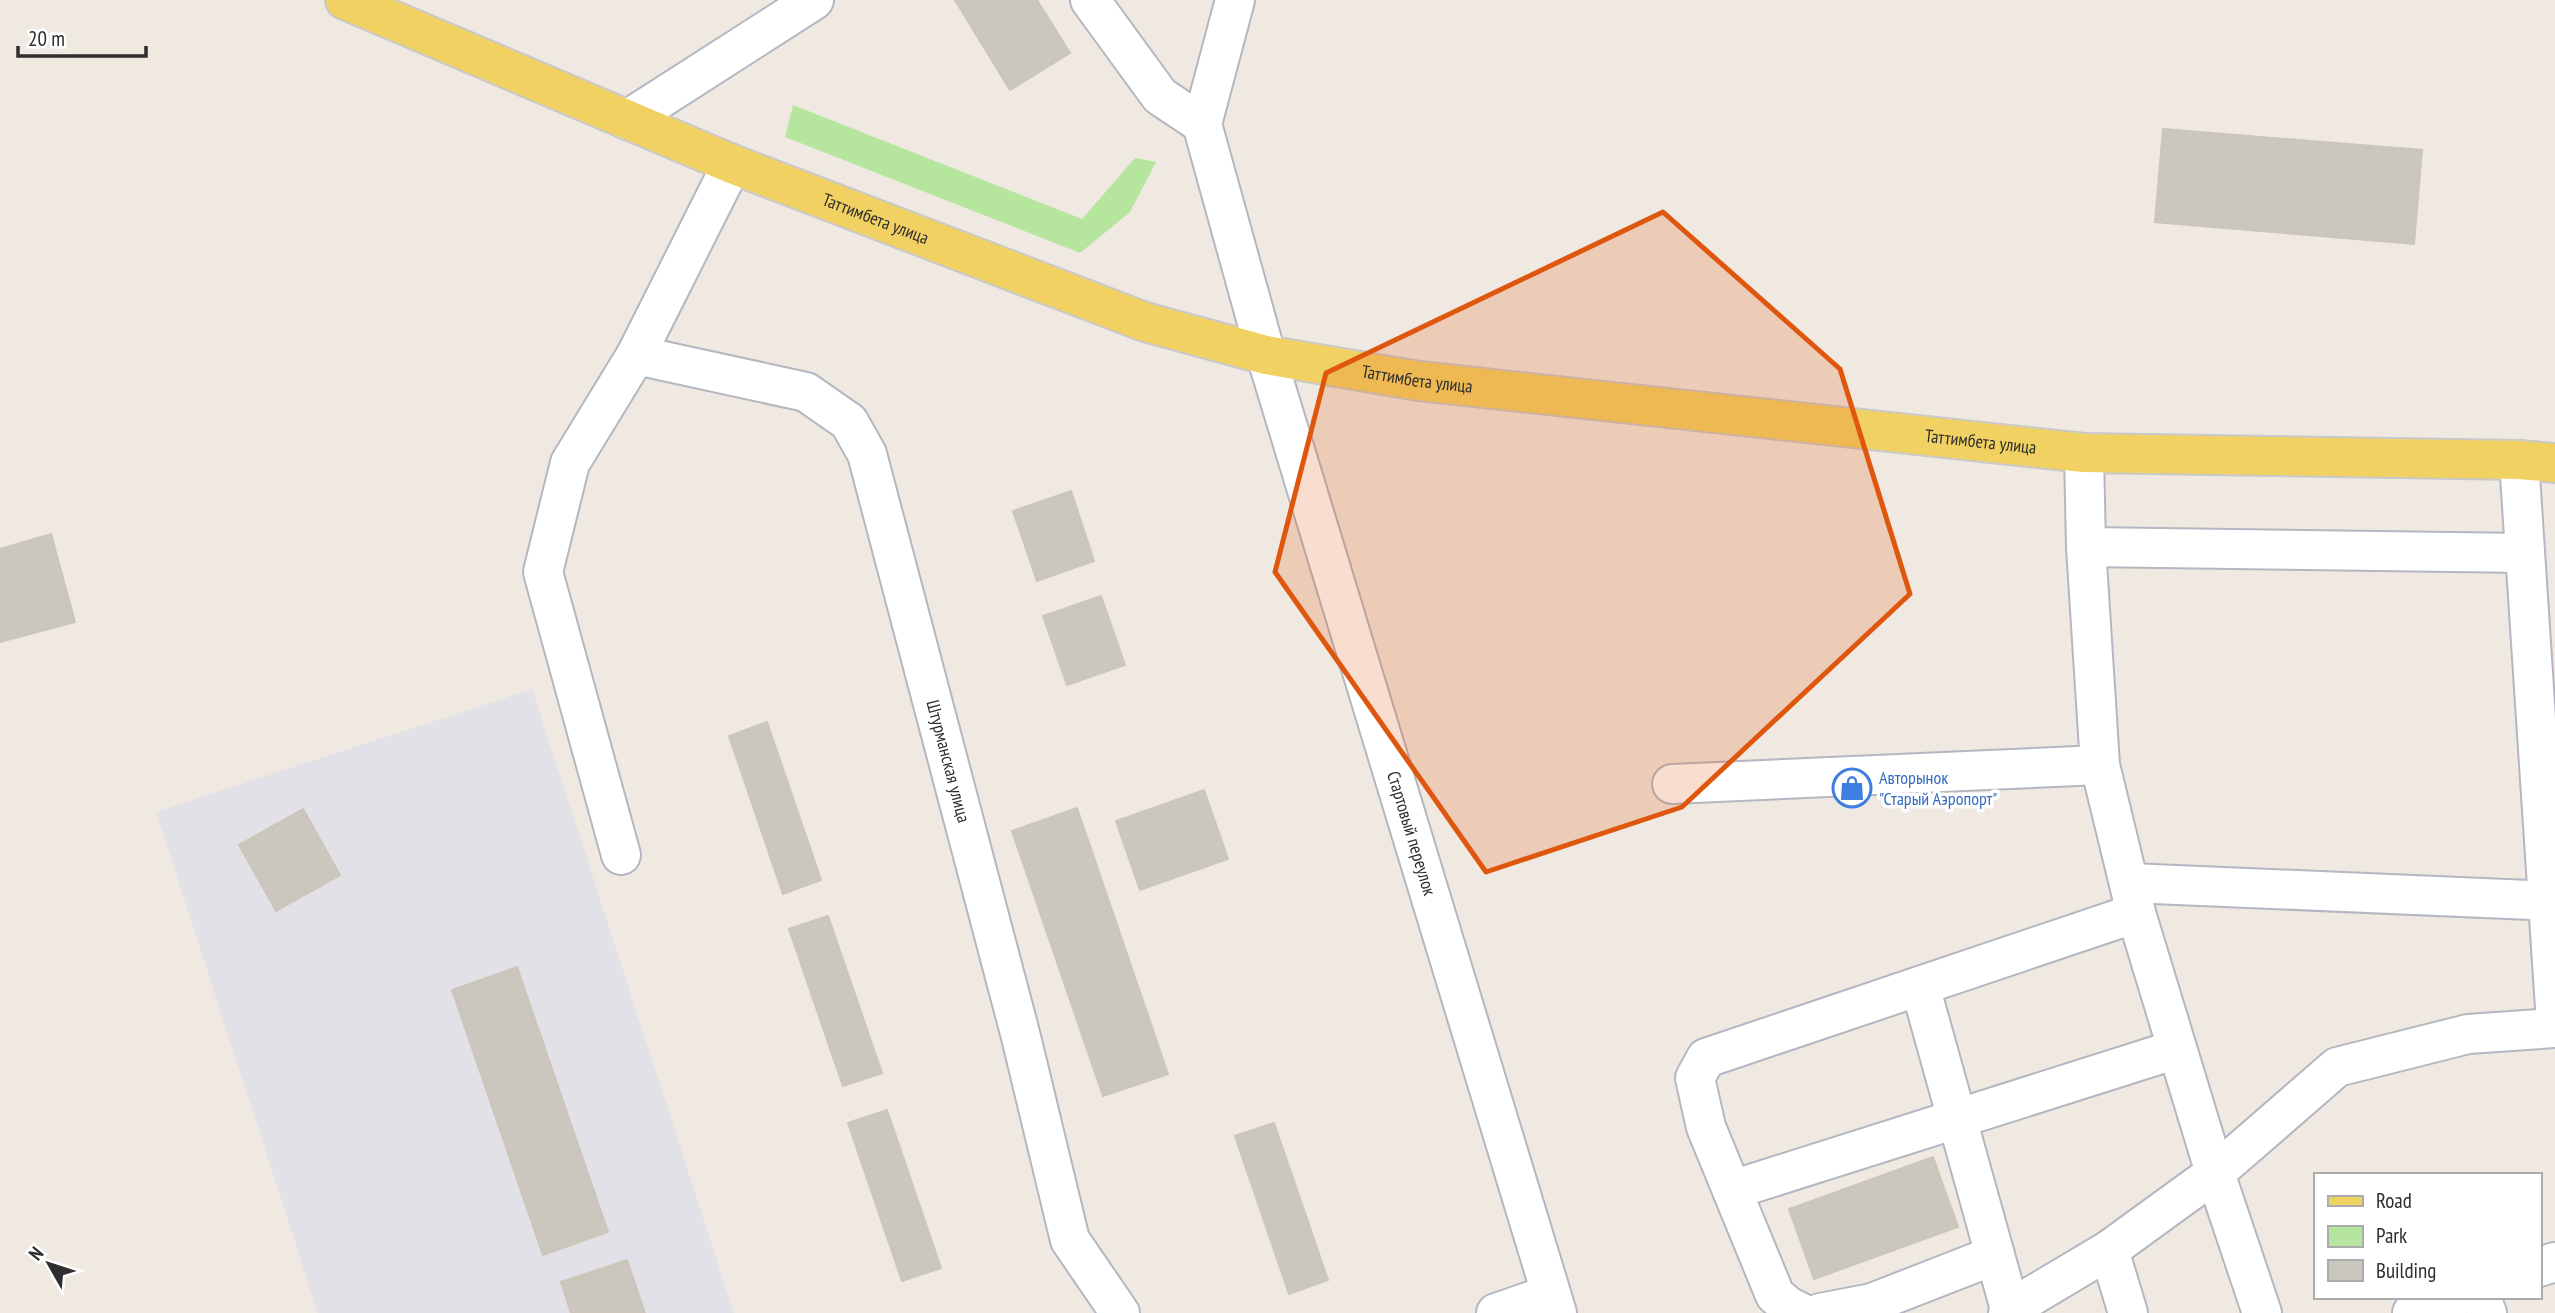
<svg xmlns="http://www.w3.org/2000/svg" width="2555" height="1313" font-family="'PT Sans Narrow',sans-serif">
<rect width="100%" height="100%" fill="#efe9e1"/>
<!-- industrial -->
<path fill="#e3e1e8" d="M532 689 734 1313H318L156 812Z"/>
<!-- green -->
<path fill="#b6e59e" d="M793 105 1082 219 1135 158 1156 162 1130 212 1080 253 785 137Z"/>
<!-- building -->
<path fill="#cbc7bf" stroke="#cbc5ba" stroke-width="2" d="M955 0H1037L1070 53 1010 90Z
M2163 129 2422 150 2414 244 2155 222Z
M1071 491 1094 561 1037 581 1013 511Z
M51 534 75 622 0 642V549Z
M1101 596 1125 665 1067 685 1043 616Z
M767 722 821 880 783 894 729 736Z
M1204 790 1228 859 1140 890 1116 821Z
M1077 808 1168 1074 1103 1096 1012 831Z
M303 809 340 875 276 911 239 845Z
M828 916 882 1073 843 1086 789 929Z
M517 967 608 1232 543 1255 452 990Z
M887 1110 941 1268 902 1281 848 1123Z
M1274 1123 1328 1280 1289 1294 1235 1136Z
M1933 1157 1958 1227 1814 1279 1789 1209Z
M627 1260 645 1313H571L561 1282Z"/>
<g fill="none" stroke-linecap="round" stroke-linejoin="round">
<defs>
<g id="minor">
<path d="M1090 0 1160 96 1202 124"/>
<path id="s1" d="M1235 0 1202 124 1266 355 1557 1313"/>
<path d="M627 120 814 0"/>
<path id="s2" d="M636 355 806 392 849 422 867 454 1021 1037 1070 1240 1120 1313"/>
<path d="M2084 453 2086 547 2100 765 2136 913 2215 1173 2262 1313"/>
<path d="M2519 460 2555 1008"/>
<path d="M2086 547 2525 553"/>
<path d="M1672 784 2100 765"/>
<path d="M621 855 543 572 570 463 636 355 732 164"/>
<path d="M2130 883 2555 901"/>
<path d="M1920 986 2010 1309"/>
<path d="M1732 1190 2177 1049"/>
<path d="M2109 1250 2128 1313"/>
<path d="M2539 1267 2555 1262"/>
<path d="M2481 1297 2487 1313"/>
<path d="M1496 1313 1551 1294"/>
<path d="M1802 1313 1788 1306 1775 1295 1706 1127 1695 1078 1706 1058 2136 913"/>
<path d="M1820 1313 1872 1303 1995 1255"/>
<path d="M2008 1313 2010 1309 2109 1250 2215 1173 2337 1067 2468 1034 2555 1028"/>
<path d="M2412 1313 2456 1297"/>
</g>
<g id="major">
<path id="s3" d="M345 0 732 164 1145 322 1266 355 1419 381 2084 453 2519 460 2555 463"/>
</g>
</defs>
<!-- minor casing -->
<use href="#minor" stroke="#b4b7c1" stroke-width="42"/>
<!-- major casing -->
<use href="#major" stroke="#c9c9c9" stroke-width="42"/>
<!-- minor -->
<use href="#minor" stroke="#fff" stroke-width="38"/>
<!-- major -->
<use href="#major" stroke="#f2d163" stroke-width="38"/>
</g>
<!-- marked area -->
<path fill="#df570e" fill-opacity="0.2" stroke="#df570e" stroke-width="5" stroke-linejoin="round" d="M1663 212 1840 369 1910 594 1682 807 1486 872 1275 572 1326 373Z"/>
<!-- icons -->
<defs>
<symbol id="shop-ring" viewBox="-11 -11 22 22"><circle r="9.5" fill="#fff" stroke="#3f7fe0" stroke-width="1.5"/><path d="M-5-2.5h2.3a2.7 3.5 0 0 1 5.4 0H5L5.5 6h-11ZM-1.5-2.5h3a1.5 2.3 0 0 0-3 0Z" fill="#3f7fe0"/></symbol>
</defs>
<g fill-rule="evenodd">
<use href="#shop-ring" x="1830" y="766" width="44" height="44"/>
</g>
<g text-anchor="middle" stroke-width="7" stroke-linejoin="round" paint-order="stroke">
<!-- street labels -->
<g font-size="18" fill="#2e2e2e" stroke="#fff">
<text dy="6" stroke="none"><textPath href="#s3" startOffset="574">Таттимбета улица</textPath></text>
<text dy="6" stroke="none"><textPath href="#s3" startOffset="1141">Таттимбета улица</textPath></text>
<text dy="6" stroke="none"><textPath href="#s3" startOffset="1708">Таттимбета улица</textPath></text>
<text dy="6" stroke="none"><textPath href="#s2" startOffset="581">Штурманская улица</textPath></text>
<text dy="6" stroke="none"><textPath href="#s1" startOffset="868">Стартовый переулок</textPath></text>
</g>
<!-- shop labels -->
<g font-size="18" fill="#366cbe" stroke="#fff" text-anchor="start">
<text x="1879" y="784">Авторынок<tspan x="1879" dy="21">"Старый Аэропорт"</tspan></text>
</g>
</g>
<!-- legend -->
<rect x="2314" y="1173" width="228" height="126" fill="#ffffff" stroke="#ababab" stroke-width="2"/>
<rect x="2328" y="1196" width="35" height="10" fill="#f2d163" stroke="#ababab" stroke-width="2"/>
<text x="2376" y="1208" font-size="21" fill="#2e2e2e">Road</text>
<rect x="2328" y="1226" width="35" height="21" fill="#b6e59e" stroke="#ababab" stroke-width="2"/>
<text x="2376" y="1243" font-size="21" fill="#2e2e2e">Park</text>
<rect x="2328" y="1260" width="35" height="21" fill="#cbc7bf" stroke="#ababab" stroke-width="2"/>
<text x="2376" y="1278" font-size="21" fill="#2e2e2e">Building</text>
<!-- north arrow -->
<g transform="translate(49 1264) rotate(309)" stroke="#ffffff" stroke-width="5" paint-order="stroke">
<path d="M0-5L12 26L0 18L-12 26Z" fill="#2e2e2e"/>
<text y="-10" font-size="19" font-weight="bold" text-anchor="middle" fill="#2e2e2e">N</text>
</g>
<!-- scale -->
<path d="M18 46v10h128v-10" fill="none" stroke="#2e2e2e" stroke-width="3.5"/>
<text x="28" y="46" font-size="21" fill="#2e2e2e" stroke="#ffffff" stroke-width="5" paint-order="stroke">20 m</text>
</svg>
